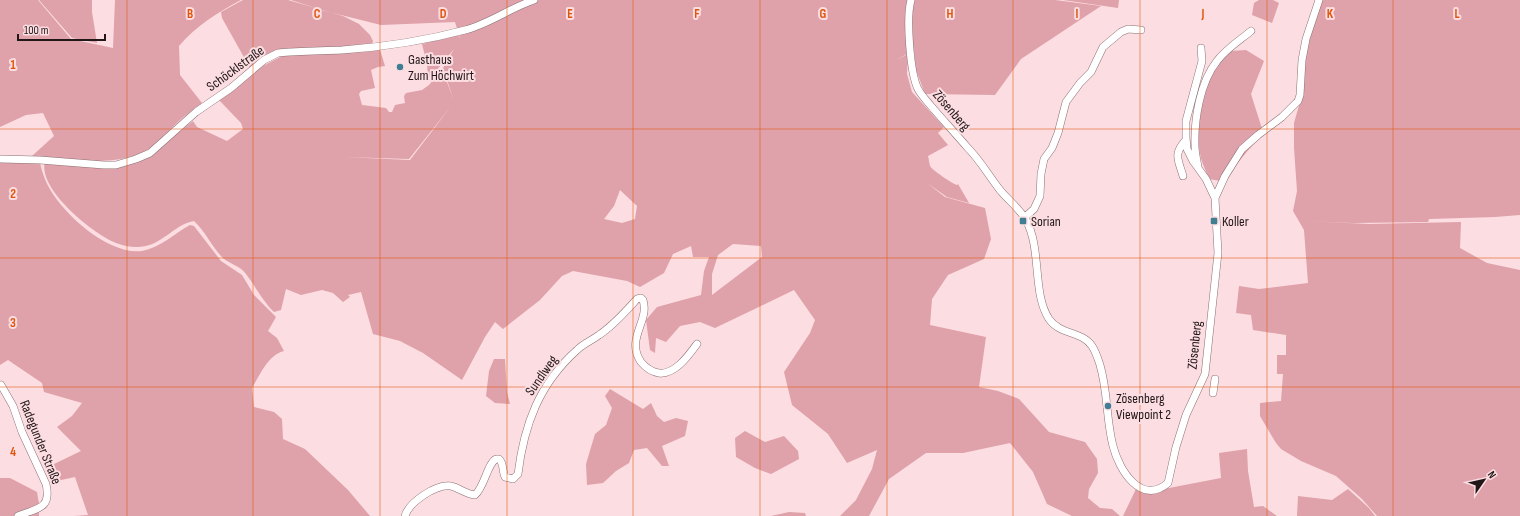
<svg xmlns="http://www.w3.org/2000/svg" width="1520" height="516" font-family="'Sofia Sans Condensed',sans-serif">
<rect width="100%" height="100%" fill="#fcdde1"/>
<!-- green -->
<path fill="#dfa1aa" fill-rule="evenodd" d="M0 0H38L71 39 113 48 115 0H241C217 13 197 25 179 46L180 75 202 103C195 108 187 114 180 120 171 128 163 137 154 145 123 170 69 159 32 156L54 136 43 113 26 115 0 127Z
M39 0H92V12L97 43 72 38Z
M243 0H288L343 16 359 24 370 35 373 41 372 45 360 46 290 49 250 68 222 18 221 12Z
M291 0H1055L1101 6 1021 59 995 95 925 94 916 70 914 50 896 60 908 54 907 74 912 92 944 127 938 133 948 145 928 156C929 159 929 163 930 166 932 170 953 184 957 185L958 184 969 203 947 197 927 183 945 197 985 208 991 239 984 259 948 275 932 299 930 325 986 337 979 387 998 391 1019 399 1049 432 1085 442 1097 459 1098 473 1089 489 1088 498 1100 508 1112 509 1120 516H1072L1047 504 1033 472 1010 443 963 453H926L889 479 869 516H840L856 500 872 469 877 450 847 463 828 434 792 405 784 372 810 333 815 320 794 290 715 328 700 322 680 326 666 342 656 338 655 353 650 350 646 320 657 307 701 295 704 271 709 257H693L691 246 673 254 664 273 640 287 627 281 573 271 562 276 540 300 503 329 495 322 485 337 462 380 423 353 400 341 373 334 361 292 348 295 350 297 343 302 333 293 322 290 301 295 286 289 281 310 274 312C262 300 256 287 246 274 240 265 228 264 221 256 211 245 205 231 194 221 176 224 164 242 146 246 137 248 127 247 119 244 96 237 37 189 45 162L111 167 165 143 193 121 197 127 227 141 243 129 241 123 219 100 263 66 282 56 380 50 385 66 378 67 371 70 375 88 361 91 359 94 362 105 386 108 389 112H392L395 105 405 103 404 96 406 93 422 90 429 85 442 69 453 98 443 68 454 49 432 76 428 77 427 64 422 44 458 35 460 38 455 22 381 25 325 11ZM452 105 410 160 344 157 409 159ZM620 190 637 206 635 219 622 223 604 219 614 206ZM733 244 761 246 762 257 712 295V274L718 255Z
M1063 0H1119L1118 8Z
M1259 0H1273L1279 3 1272 23 1252 15 1254 3Z
M1321 0H1520V215L1495 217 1429 219 1428 222 1353 223 1306 221 1369 224 1461 222 1460 248 1487 263 1520 270V516H1377L1362 499 1336 476 1301 461 1281 449 1276 443 1260 416V403L1281 401 1283 374H1277V355H1286V335L1253 330 1251 315 1236 313 1239 286 1259 289 1308 283 1304 230 1293 211 1297 191 1294 148V123L1300 102 1307 45Z
M1246 50 1264 61 1251 94 1264 135C1248 149 1236 163 1226 182L1209 179C1206 170 1201 162 1200 153 1195 128 1201 91 1214 70 1218 63 1225 57 1230 51Z
M37 162 40 163C42 173 46 183 51 191 67 217 109 255 142 251 160 248 175 233 190 225L194 226 221 261 242 275 254 295 276 317 268 331 277 338 284 351C268 355 260 375 252 388L254 407 274 412 282 419 283 439 305 449 348 490 370 516H74L88 515 75 477 52 482 50 466 81 451 57 427 72 416 82 403 44 392 42 383 8 360 0 365V163Z
M494 359H505L507 392 510 404 495 403 486 396 489 371Z
M610 389 643 409 651 403 657 416 664 422 676 418 688 421 685 436 662 446 669 466H662L647 448 634 450 629 463 616 471 603 483 587 485 586 464 595 434 606 425 612 408 605 396Z
M745 431 765 442 784 436 798 451 799 459 771 474 755 468 736 457 735 438Z
M1247 449 1248 471 1254 507 1263 506 1277 516H1123L1137 487 1169 488 1221 478 1219 453Z
M0 478H10L37 492 39 504V516H0Z
M1348 489 1369 508 1375 516H1297L1298 496 1332 500Z
M789 512 805 513 806 516H771Z"/>
<g fill="none" stroke-linecap="round" stroke-linejoin="round">
<defs>
<path id="minor" d="M911 0C906 18 910 73 918 89 921 95 927 101 931 106 943 120 955 133 967 147 980 160 989 176 1000 190 1008 200 1020 209 1026 220 1042 249 1032 293 1049 319 1060 335 1082 331 1092 346 1096 352 1098 359 1100 365 1108 392 1106 419 1113 446 1119 470 1141 506 1168 483L1176 447 1186 415 1205 374 1218 253 1215 198 1225 176 1242 149 1258 135 1282 117 1298 101 1300 95 1302 60 1306 39 1319 0
M1201 48 1202 61 1186 121V137L1187 149 1193 161 1206 179 1215 198
M0 159 40 160 104 165H116L136 159 150 153 196 112 231 88 264 60 278 53C299 51 321 51 342 50 383 47 424 41 465 30 489 24 510 8 534 0
M1198 167C1197 160 1195 153 1195 146 1194 120 1200 82 1217 61 1226 49 1240 40 1251 31
M1183 176C1178 159 1173 154 1186 140
M1024 218 1034 209 1040 196 1041 174 1044 159 1052 148 1058 133 1066 102 1080 83 1091 72 1103 47 1121 32 1128 29 1141 30
M1 385 13 406 22 432 46 484C52 510 36 508 18 516
M1213 393 1215 379
M405 516C409 502 436 484 451 486 459 488 466 494 475 495 485 486 487 464 496 459H499C504 463 502 471 505 477L513 479 518 474C524 425 539 384 577 350 584 343 591 341 599 335 614 325 625 312 637 299L641 298 643 300C650 321 625 339 641 362 646 368 652 372 659 373 675 375 689 355 697 344"/>
</defs>
<!-- minor casing -->
<use href="#minor" stroke="#8b7074" stroke-width="8"/>
<!-- minor -->
<use href="#minor" stroke="#fff" stroke-width="7"/>
</g>
<!-- grid -->
<path fill="none" stroke="#de560d" stroke-width="1" stroke-opacity="0.55" d="M127 0V516M253 0V516M380 0V516M507 0V516M633 0V516M760 0V516M887 0V516M1013 0V516M1140 0V516M1267 0V516M1393 0V516M0 129H1520M0 258H1520M0 387H1520"/>
<!-- markers -->
<g fill="#407e94" stroke="#fcdde1" stroke-width="1.5">
<circle cx="400" cy="67" r="4"/>
<rect x="1019" y="217" width="8" height="8" rx="2"/>
<rect x="1210" y="217" width="8" height="8" rx="2"/>
<circle cx="1108" cy="406" r="4"/>
</g>
<g text-anchor="middle" stroke-width="4" stroke-linejoin="round" paint-order="stroke">
<!-- poi labels -->
<g font-size="14" fill="#211718" stroke="#fcdde1" text-anchor="start">
<text x="408" y="64">Gasthaus<tspan x="408" dy="16">Zum Höchwirt</tspan></text>
<text x="1031" y="226">Sorian</text>
<text x="1222" y="226">Koller</text>
<text x="1116" y="403">Zösenberg<tspan x="1116" dy="16">Viewpoint 2</tspan></text>
</g>
<!-- street labels -->
<g font-size="14" fill="#211718" stroke="#fcdde1">
<text transform="translate(235 68) rotate(-36)" y="5">Schöcklstraße</text>
<text transform="translate(952 110) rotate(49)" y="5">Zösenberg</text>
<text transform="translate(1194 345) rotate(-84)" y="5">Zösenberg</text>
<text transform="translate(541 375) rotate(-55)" y="5">Sundlweg</text>
<text transform="translate(41 442) rotate(68)" y="5">Radegunder Straße</text>
</g>
</g>
<g font-size="13" text-anchor="middle" font-weight="bold" fill="#de560d" stroke="#fcdde1" stroke-width="4" stroke-linejoin="round" paint-order="stroke">
<text x="190" y="18">B</text>
<text x="317" y="18">C</text>
<text x="443" y="18">D</text>
<text x="570" y="18">E</text>
<text x="697" y="18">F</text>
<text x="823" y="18">G</text>
<text x="950" y="18">H</text>
<text x="1077" y="18">I</text>
<text x="1203" y="18">J</text>
<text x="1330" y="18">K</text>
<text x="1457" y="18">L</text>
<text x="13" y="69">1</text>
<text x="13" y="198">2</text>
<text x="13" y="327">3</text>
<text x="13" y="456">4</text>
</g>
<!-- north arrow -->
<g transform="translate(1484 480) rotate(56)" stroke="#fcdde1" stroke-width="3" paint-order="stroke">
<path d="M0-3L7 15L0 10L-7 15Z" fill="#211718"/>
<text y="-6" font-size="11" font-weight="bold" text-anchor="middle" fill="#211718">N</text>
</g>
<!-- scale -->
<path d="M18 34v6h87v-6" fill="none" stroke="#211718" stroke-width="2"/>
<text x="24" y="34" font-size="12" fill="#211718" stroke="#fcdde1" stroke-width="3" paint-order="stroke">100 m</text>
</svg>
